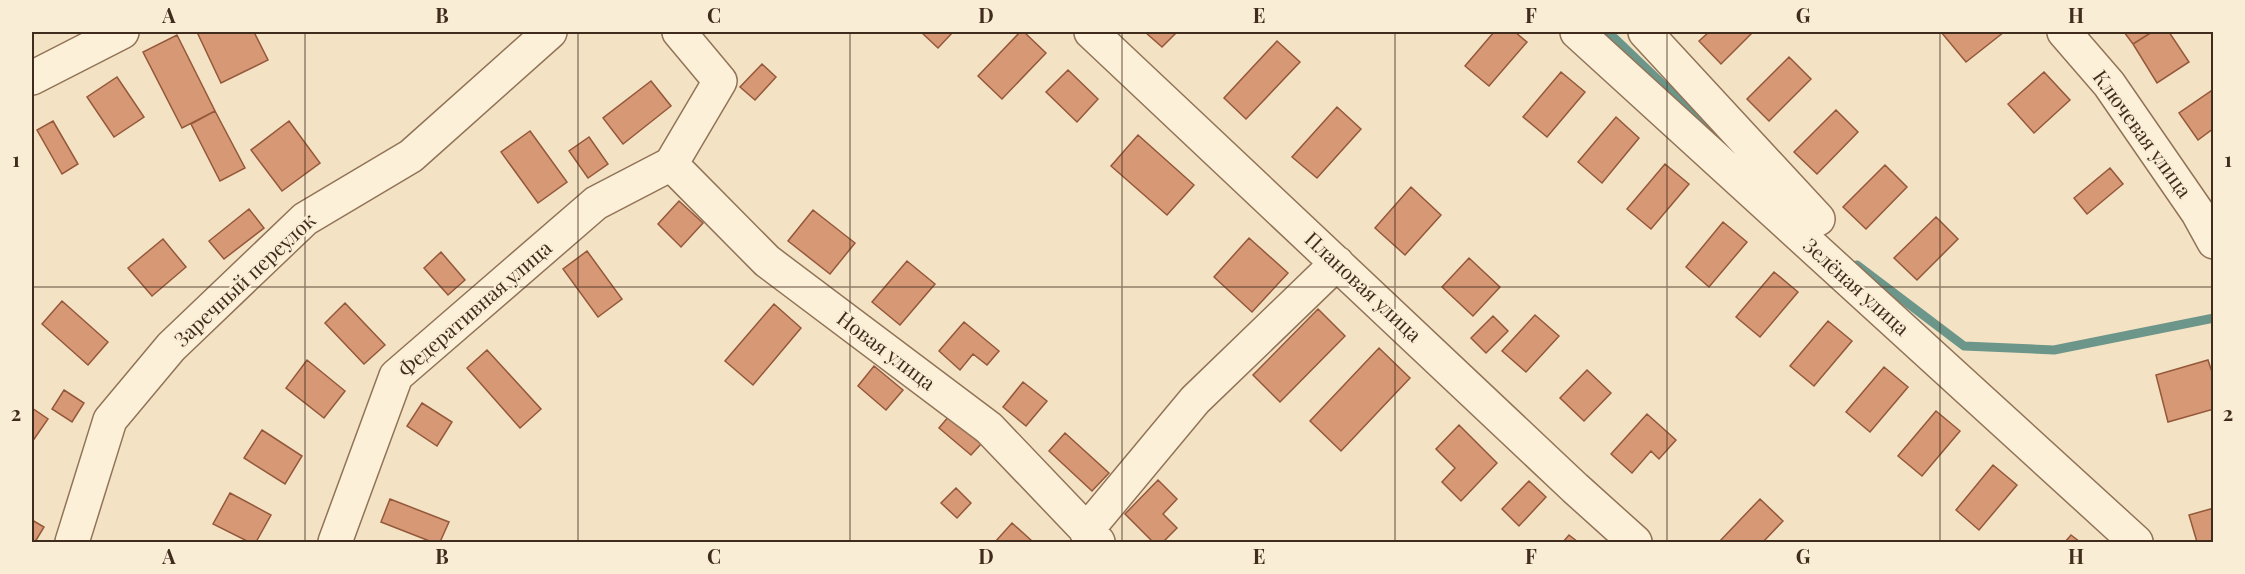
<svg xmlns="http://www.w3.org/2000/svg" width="2245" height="574" font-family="'Playfair Display',serif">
<rect width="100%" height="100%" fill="#f4e2c4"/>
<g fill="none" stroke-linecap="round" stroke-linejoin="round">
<!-- stream -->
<path stroke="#6b9689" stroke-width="9" d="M1608 32 1740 158
M1857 265 1964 346 2054 350 2214 318"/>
</g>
<!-- building -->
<path fill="#d79875" stroke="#94583a" stroke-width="1.5" d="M197 32H254L268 60 221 83Z
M921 32H953L938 48Z
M1020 32H1024L1046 53 1002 99 978 76Z
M1145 32H1177L1162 47Z
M1494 32H1515L1527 42 1489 86 1465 66Z
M1709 32H1753L1721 64 1699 41Z
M1941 32H2004L1966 62Z
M2124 32H2152L2133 44Z
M2152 32H2169L2189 62 2157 83 2133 44Z
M177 35 215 111 182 128 143 52Z
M1277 41 1300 62 1246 119 1224 98Z
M1789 57 1811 79 1769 121 1747 99Z
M762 64 776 77 755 100 740 87Z
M1068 70 1098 99 1077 122 1046 92Z
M1561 72 1585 92 1547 137 1523 117Z
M2044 72 2070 100 2034 133 2008 104Z
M117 77 144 117 114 137 87 97Z
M651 81 671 106 623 144 603 118Z
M2214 89V128L2198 140 2179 113Z
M1337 107 1361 129 1317 178 1292 157Z
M1836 110 1858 132 1817 174 1794 152Z
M215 111 245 168 220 181 191 124Z
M1616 117 1639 138 1602 183 1578 162Z
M53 121 78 164 62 174 37 130Z
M289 121 320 163 282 191 251 150Z
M530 131 567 182 538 203 501 152Z
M1138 135 1194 185 1167 215 1111 166Z
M589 137 608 164 588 178 569 151Z
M1665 164 1689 184 1651 229 1627 209Z
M1885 165 1907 187 1866 229 1843 207Z
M2110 168 2123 184 2087 214 2074 198Z
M1411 187 1441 215 1405 255 1375 228Z
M679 201 703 223 681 247 658 224Z
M249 209 264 228 224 259 209 241Z
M813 210 855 243 830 274 788 241Z
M1936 217 1958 239 1917 280 1894 258Z
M1723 222 1747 242 1709 287 1686 267Z
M1249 238 1288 273 1252 312 1214 277Z
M163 239 186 267 152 296 128 268Z
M587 251 622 299 598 317 563 269Z
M441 252 465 280 448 295 424 268Z
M1469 258 1500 287 1473 316 1442 287Z
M907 261 935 284 900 325 872 302Z
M1774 272 1798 292 1760 337 1736 317Z
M62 301 108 342 88 365 42 324Z
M345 303 385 345 364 364 325 323Z
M774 304 801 328 753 385 725 361Z
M1318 309 1345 336 1280 402 1253 375Z
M1535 315 1559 336 1526 372 1502 351Z
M1493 316 1508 331 1486 353 1471 338Z
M1828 321 1852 341 1814 386 1790 366Z
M964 322 999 351 987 365 973 354 960 370 939 351Z
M1379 348 1410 378 1341 451 1310 421Z
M487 350 541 409 520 428 467 368Z
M307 360 345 391 324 418 286 388Z
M2208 360 2214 378V409L2168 422 2156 375Z
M874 366 903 390 886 410 858 386Z
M1884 367 1908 387 1870 432 1846 412Z
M1587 370 1611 393 1584 421 1560 398Z
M1023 382 1047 401 1026 426 1003 407Z
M64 390 84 403 72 422 52 409Z
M422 403 452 422 437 446 407 426Z
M32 408 48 419 32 442Z
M1936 411 1960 431 1922 476 1898 456Z
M1647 414 1676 440 1659 459 1651 451 1632 473 1611 454Z
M949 416 981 444 971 455 939 428Z
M1459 425 1497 463 1461 501 1442 482 1455 468 1436 449Z
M262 430 302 456 285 484 244 458Z
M1065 433 1109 473 1092 491 1049 451Z
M1993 465 2017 485 1979 530 1956 510Z
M1158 480 1177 499 1163 514 1177 528 1163 542H1153L1125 514Z
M1529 481 1546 497 1519 526 1502 509Z
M956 488 971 503 957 518 941 503Z
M230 493 271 515 256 542H249L213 524Z
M390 499 449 522 440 542H432L381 522Z
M1760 499 1783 521 1763 542H1719Z
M2214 508V542H2197L2189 515Z
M32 520 44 527 35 542H32Z
M1012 523 1032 541 1030 542H995Z
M1569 535 1578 542H1563Z
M2071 535 2080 542H2065Z"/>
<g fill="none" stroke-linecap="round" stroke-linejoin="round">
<defs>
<path id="minor" d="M1091 32 1575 488 1635 542
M1577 32 2136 542
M1645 32 1818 219
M2064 32 2109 84 2198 213 2214 242
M32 78 122 32
M671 164 767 261 989 428 1098 542
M671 164 720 81 679 32
M1086 531 1195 400 1337 263
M72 542 110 420 171 347 305 219 411 156 550 32
M335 542 396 376 596 203 671 164"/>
</defs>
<!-- minor casing -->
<use href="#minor" stroke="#917357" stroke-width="36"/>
<!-- minor -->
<use href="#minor" stroke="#fdf0d9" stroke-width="33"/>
</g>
<!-- grid -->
<path fill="none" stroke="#3f2c1d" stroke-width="1.5" stroke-opacity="0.55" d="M305 32V542M578 32V542M850 32V542M1122 32V542M1395 32V542M1667 32V542M1940 32V542M32 287H2214"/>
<g text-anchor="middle" stroke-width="4.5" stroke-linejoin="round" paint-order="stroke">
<!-- street labels -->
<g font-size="20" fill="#3f2c1d" stroke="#faedd5">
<text transform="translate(2142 134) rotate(54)" y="7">Ключевая улица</text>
<text transform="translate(245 280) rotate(-43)" y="7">Заречный переулок</text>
<text transform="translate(1363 287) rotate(43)" y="7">Плановая улица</text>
<text transform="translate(1856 287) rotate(42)" y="7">Зелёная улица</text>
<text transform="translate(475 309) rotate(-41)" y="7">Федеративная улица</text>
<text transform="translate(886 351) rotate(37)" y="7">Новая улица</text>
</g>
</g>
<!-- border -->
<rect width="2245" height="574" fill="none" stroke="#faedd5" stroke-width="66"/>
<rect x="33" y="33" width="2179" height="508" fill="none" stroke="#3f2c1d" stroke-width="2"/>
<g font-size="20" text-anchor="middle" font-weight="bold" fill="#3f2c1d">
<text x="169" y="23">A</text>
<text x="442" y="23">B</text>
<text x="714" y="23">C</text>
<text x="986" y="23">D</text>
<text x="1259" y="23">E</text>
<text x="1531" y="23">F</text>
<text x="1803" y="23">G</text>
<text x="2076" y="23">H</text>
<text x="16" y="167">1</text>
<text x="2228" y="167">1</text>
<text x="16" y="421">2</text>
<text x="2228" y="421">2</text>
<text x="169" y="564">A</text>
<text x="442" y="564">B</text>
<text x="714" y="564">C</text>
<text x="986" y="564">D</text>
<text x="1259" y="564">E</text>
<text x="1531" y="564">F</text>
<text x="1803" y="564">G</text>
<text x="2076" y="564">H</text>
</g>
</svg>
